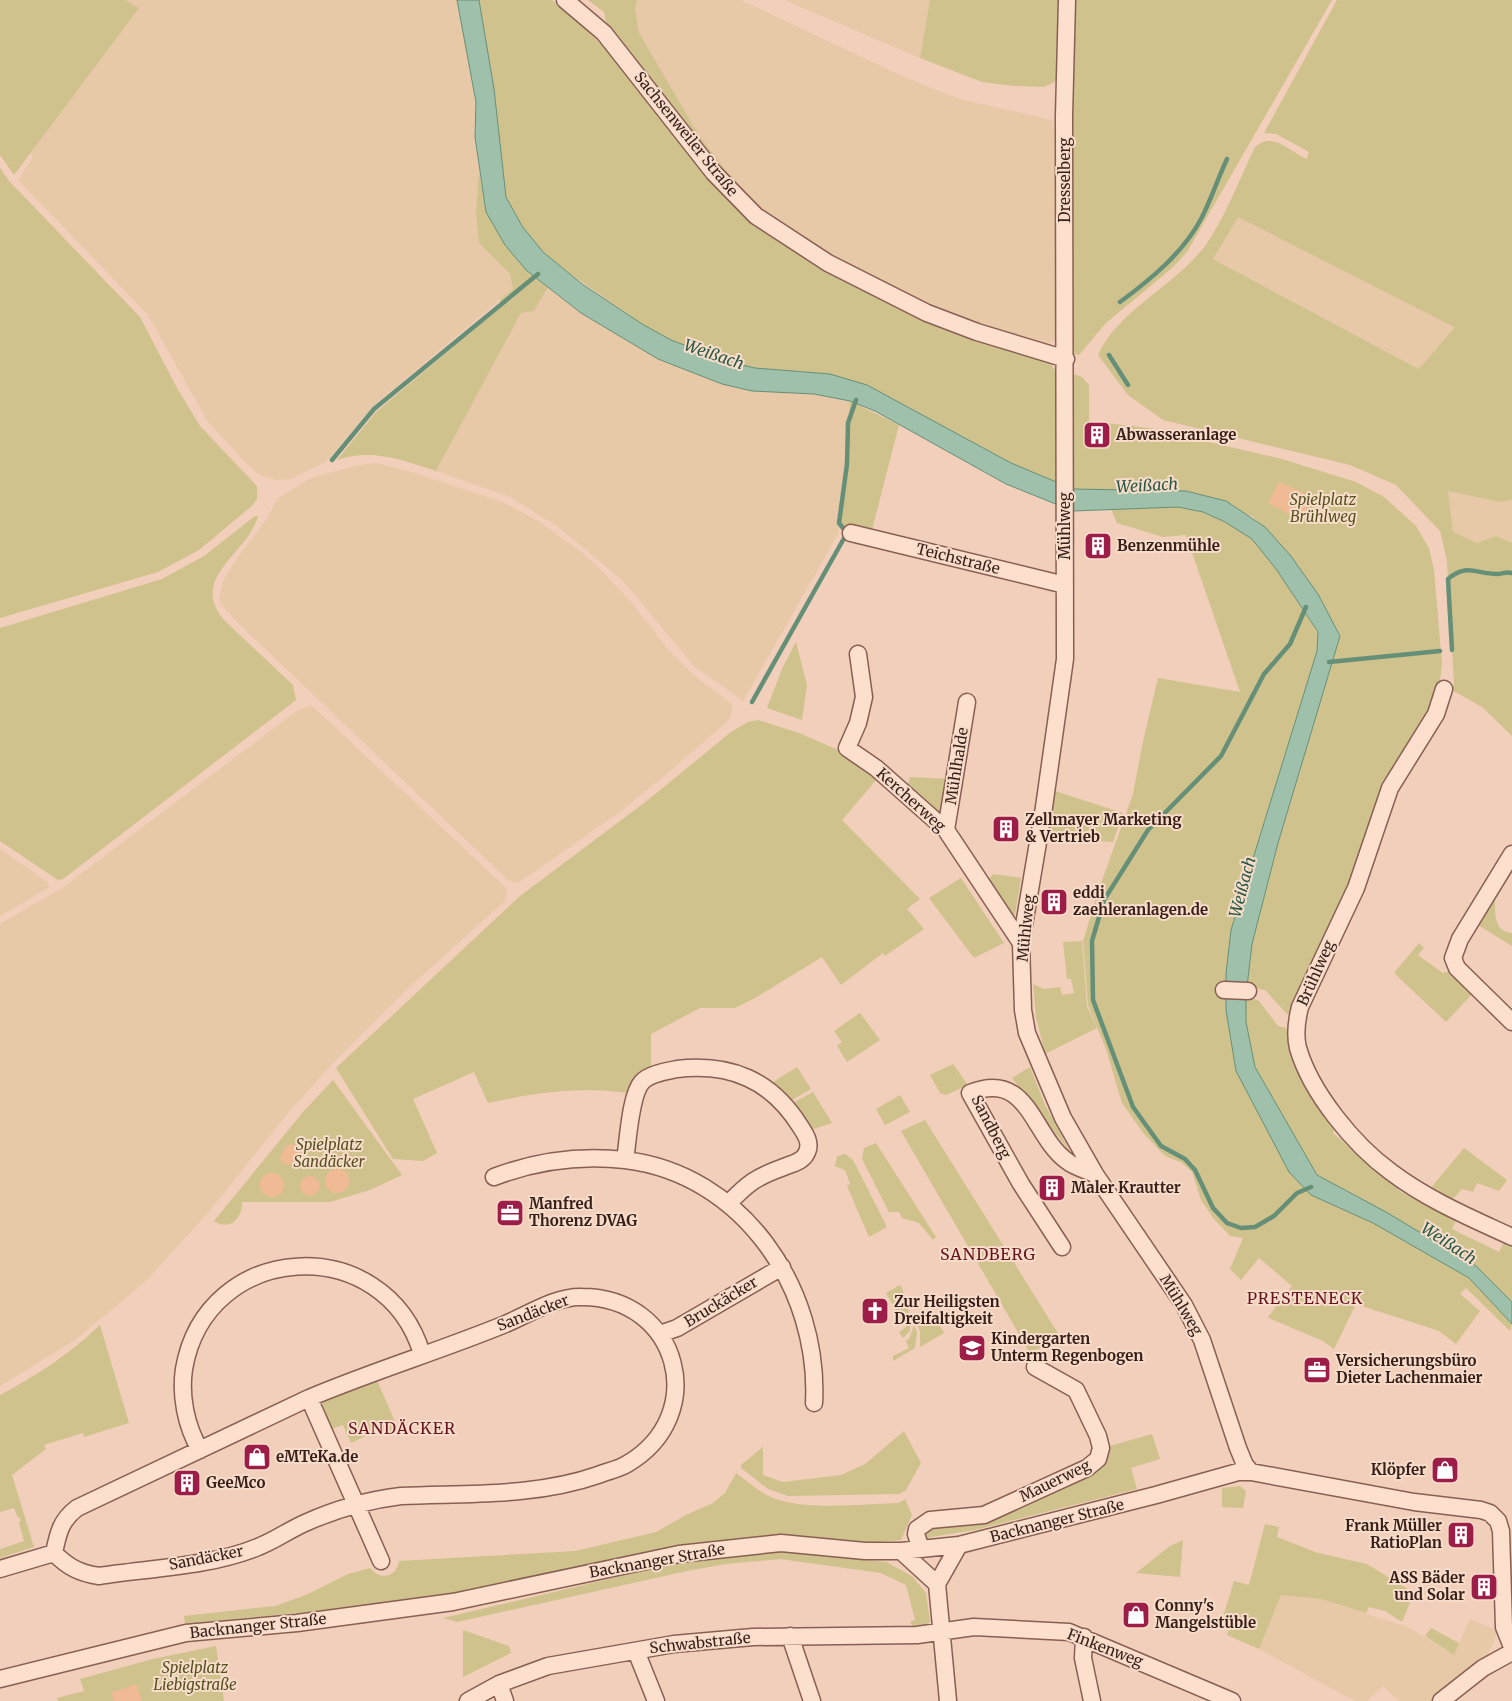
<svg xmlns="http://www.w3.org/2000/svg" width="1512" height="1701" font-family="Merriweather,serif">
<rect width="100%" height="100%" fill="#f1cfba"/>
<!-- farmland -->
<path fill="#e7c8a7" d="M125 0H457L476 102 475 137 479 171 476 213 479 243 510 274 513 289 373 406 326 462 290 479 276 480 262 476 255 472 208 422 148 315 18 180 33 157 30 153 139 8Z
M637 0H741L904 77 959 99 1052 120 1060 130V332L1056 340 1045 345 923 304 838 261 774 221 746 196 700 137 639 33 635 9Z
M784 0H930L920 58Z
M1238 216 1455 327 1420 369 1212 258Z
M548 287 581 313 658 359 722 384 752 391 814 394 850 401 838 534 743 701 693 665 623 581 561 529 510 497 436 471 521 313 534 311Z
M376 463 411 472 503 502 538 521 579 550 599 568 631 602 666 647 693 675 733 705 730 719 676 766 620 812 518 883 509 881 447 822 237 622 220 603 219 598 223 581 235 561 266 520 278 498 311 478 359 465Z
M1448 491 1500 502 1512 500V543L1496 536 1477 543 1452 532Z
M311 705 505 887 507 891 505 901 405 991 332 1064 294 1106 206 1215 147 1280 75 1340 0 1386V924L62 888 298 710Z
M0 849 47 882 49 885 48 888 0 916Z
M1281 1595 1321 1599 1410 1628 1454 1655 1470 1619 1498 1631 1488 1654 1443 1689 1432 1701H1399L1383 1686 1367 1701H1355L1259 1649Z"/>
<!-- green -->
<path fill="#cfc28d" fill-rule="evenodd" d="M0 0H125L139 8 14 175 0 155Z
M479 0H552L563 8 625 67 695 163 734 206 758 227 1051 364 1058 375V483L1011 463 830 374 754 368 729 362 671 340 642 324 563 269 543 252 522 226 506 197Z
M588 0H637L635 9 639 33 700 137 746 196 681 127 608 30 604 12Z
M930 0H1061L1062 73 1054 82 1044 87 1014 86 982 82 920 58Z
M1073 0H1332L1187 252 1172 268 1106 323 1079 355 1073 353 1071 347Z
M1337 0H1512V500L1500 502 1448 491 1453 532 1477 543 1496 536 1512 543V736L1482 707 1452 690 1454 683 1447 561 1440 531 1396 485 1350 465 1163 420 1128 395 1098 355C1119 309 1174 287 1205 246 1224 220 1240 178 1255 147 1272 131 1289 151 1307 159L1309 152 1276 134 1264 133ZM1238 217 1454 327H1455L1419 369 1213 259Z
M0 168 10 182 140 317 177 388 200 426 257 486V499L253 505 199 550 158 572 0 618Z
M479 171 486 212 526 270 548 287 534 311 521 313 436 471C403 460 371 448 337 460L376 412 501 307 500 300 513 289 510 274 479 243 476 213Z
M1074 374 1082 377 1089 385V421L1149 428 1282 459 1356 482 1384 497 1416 526 1429 548 1434 570 1442 664 1439 688 1365 847 1294 1014H1287L1265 990 1247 987 1252 944 1278 843 1340 635 1318 594 1290 555 1252 516 1073 489Z
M850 401 899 425 872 530 839 527Z
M1178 507 1203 512 1242 531 1252 539 1276 569 1318 633 1317 651 1231 930 1226 974V1010L1236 1071 1311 1195 1373 1223 1469 1278 1512 1324 1510 1331 1466 1288 1460 1294 1480 1311 1456 1344 1439 1331 1356 1304 1334 1349 1323 1341 1271 1319 1268 1317 1292 1286 1259 1258 1241 1280 1230 1269 1243 1238 1230 1236 1214 1219 1201 1200 1192 1172 1182 1163 1165 1156 1144 1134 1122 1103 1106 1049 1088 1005 1083 941 1099 889 1133 794 1143 741 1158 678 1240 692 1186 535 1163 537 1117 523 1111 509Z
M255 516H258C248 554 188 577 224 620L293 685 296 700 63 879 58 880 0 841V628L162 579 204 556Z
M796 642 807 685 802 720 767 708 782 669Z
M758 720 799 733 845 753 878 778 842 820 920 899 907 909 924 929 885 956 883 953 841 985 822 957 755 998 735 1008H700L651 1034V1068L632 1094C584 1085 535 1093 488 1103L474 1072 413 1099 437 1153 423 1161 393 1159 336 1068 520 896 648 800 731 732 748 722Z
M910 777 952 779 941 813 908 784Z
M1055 791 1123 813 1113 842 1047 838Z
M993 874 1021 878 1015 915H1010L988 880Z
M961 878 1004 943 974 958 929 898Z
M1495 897C1495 911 1493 932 1512 933V946L1478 925Z
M1082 941 1087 1006 1097 1028 1045 1054 1036 1017 1033 984 1044 989 1060 987 1062 995 1074 993 1071 979H1067L1063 942Z
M1419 943 1424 948 1418 955 1443 973 1449 971 1472 994 1446 1022 1394 973Z
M1246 995 1259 1001 1278 1026 1286 1028 1336 1124 1333 1133 1401 1192 1457 1219 1452 1229 1499 1252 1504 1242 1512 1246V1303L1476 1266 1317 1177 1255 1067 1246 1022Z
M860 1013 880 1040 847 1062 837 1046 842 1042 834 1031Z
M953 1064 968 1085 946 1095 940 1093 930 1075Z
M797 1067 811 1089 792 1100 773 1084V1082Z
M1030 1067 1045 1105 1071 1153 1012 1078Z
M333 1080 402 1175 370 1190 330 1202H242C242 1219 230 1231 214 1221L303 1112Z
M813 1092 832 1123 811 1130 793 1103Z
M900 1095 910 1112 885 1125 876 1109Z
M925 1120 1061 1338 1030 1353 901 1131Z
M876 1143 936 1237 933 1240 919 1223 902 1218 899 1212H889L862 1159 864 1148Z
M1464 1148 1507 1180 1499 1191 1477 1183 1473 1192 1462 1189 1451 1201 1429 1190Z
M845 1154 853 1160 887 1227 869 1237 847 1186 850 1184 845 1170 835 1166 837 1156Z
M900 1285C908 1299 910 1315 910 1331L903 1338 899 1332 906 1327 886 1293Z
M932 1312 944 1333 920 1347V1331L916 1322Z
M100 1325 129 1423 84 1437 83 1433 44 1445 46 1449 12 1475 34 1547 0 1558V1549L24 1541 19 1523 21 1519 17 1516 14 1508 0 1512V1395C37 1375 70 1354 100 1325Z
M914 1325 917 1332 915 1348 893 1361V1356L909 1348 906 1341 909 1339Z
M376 1378 399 1431H376L351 1443 343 1425 332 1429 321 1407 324 1400Z
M904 1431 921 1463 906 1490 900 1494 788 1496 768 1489 741 1468V1465L763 1447V1475L783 1482 841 1475 865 1464Z
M1152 1434 1160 1459 1131 1468 1137 1489 975 1530 925 1538 923 1534 926 1527 987 1520 1100 1468 1110 1446Z
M736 1473C750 1483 763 1496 779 1500 811 1510 865 1504 899 1503L905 1499 912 1515 901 1540 866 1543 775 1536 711 1542 531 1577 430 1600 185 1624 184 1616 275 1606 306 1595 348 1574 370 1568C380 1581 397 1577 399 1561L575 1551 656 1532 688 1514 713 1503 725 1493Z
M1240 1486 1246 1491 1243 1508 1222 1507V1488Z
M1265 1524 1279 1527 1277 1537 1318 1553 1367 1564 1414 1593 1402 1622 1385 1611 1369 1607 1366 1613 1321 1599 1281 1595 1259 1649 1227 1635 1232 1620 1223 1617 1234 1581 1249 1585Z
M1183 1540 1180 1577 1136 1573 1170 1546Z
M780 1550 886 1562 912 1576 926 1593 930 1622 923 1627 912 1626 910 1622 915 1620 906 1585 881 1573 780 1559 726 1564 687 1571 457 1622 443 1618 685 1561Z
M1431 1628 1459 1643 1454 1655 1425 1636Z
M463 1630 509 1646 511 1653 463 1677Z
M216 1646 224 1701H58L57 1698 84 1691 80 1679 153 1659Z"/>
<!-- sand -->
<path fill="#f0ba94" d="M1279 482 1301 491 1308 497 1306 513 1301 520 1268 503Z
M291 1144 297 1145 301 1152 297 1161 288 1165 283 1164 280 1157 286 1146Z
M325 1181a12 12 0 1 1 24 0a12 12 0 1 1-24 0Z
M260 1185a12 12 0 1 1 24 0a12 12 0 1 1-24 0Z
M300 1186a10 10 0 1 1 20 0a10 10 0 1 1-20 0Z
M136 1684 142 1701H114L111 1693Z"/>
<!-- water -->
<path fill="#9fc1ac" stroke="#668f78" d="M457 0H479L494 89 506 197 522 226 543 252 582 284 642 324 671 340 729 362 755 368 830 374 867 385 1011 463 1073 489 1186 491 1226 501 1265 527 1290 555 1318 594 1340 636 1278 843 1252 944 1246 995V1022L1255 1067 1317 1175 1386 1212 1476 1266 1512 1302V1324L1469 1278 1373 1223 1311 1195 1289 1172 1236 1071 1226 1010V974L1231 930 1317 651 1318 632 1276 569 1252 539 1225 522 1203 512 1178 507 1073 511 1006 484 875 411 850 401 814 394 752 391 722 384 658 359 581 313 526 270 505 245 486 212 475 137 476 102Z"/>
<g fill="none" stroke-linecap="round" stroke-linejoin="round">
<!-- stream -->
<path stroke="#668f78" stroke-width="4.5" d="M1120 302C1150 280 1183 253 1201 219 1211 200 1218 178 1227 159
M1109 355 1128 385
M332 460 374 409 538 274
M1306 607 1290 644 1264 674 1221 756 1148 830 1104 900 1092 941 1093 1000 1133 1107 1161 1146 1185 1159 1195 1170 1213 1208 1227 1223 1241 1228 1255 1227 1274 1216 1297 1193 1311 1187
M1452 650 1448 579C1467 563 1476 574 1497 574 1503 574 1506 571 1512 573
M1329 662 1440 651
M752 702 847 533 839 523 847 464 848 423 856 400"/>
<defs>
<path id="minor" d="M565 0 604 33 714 173 756 216 828 263 927 313 977 332 1066 359
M1067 0 1064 116 1065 659 1044 807 1021 943 1023 1010 1027 1033 1063 1118 1095 1174 1184 1305 1202 1340 1238 1448 1245 1465 1251 1472
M851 533 1065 585
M858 654 864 697 858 723 847 748 876 768 946 830 1021 943
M1444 689 1436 714 1390 788 1356 888 1300 1007C1297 1019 1295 1036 1298 1048 1311 1093 1354 1145 1391 1172 1428 1200 1471 1218 1512 1237
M946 830 967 702
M1512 854 1460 939 1453 958 1457 968 1512 1022
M1224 990 1248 991
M625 1160C628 1142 630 1095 642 1082 649 1074 667 1071 677 1069 731 1063 771 1080 800 1126 806 1135 812 1144 806 1154 802 1162 791 1164 784 1167 756 1177 748 1183 728 1204
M494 1177C536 1161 579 1155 625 1160 743 1174 820 1289 814 1403
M1062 1247 1021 1184 970 1093C1029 1069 1032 1136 1067 1161 1074 1167 1086 1170 1095 1174
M660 1334 677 1328 782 1267
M200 1450C186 1426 180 1396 184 1369 206 1240 385 1230 422 1354
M921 1549 916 1534 917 1529 930 1520 984 1515 1087 1468 1098 1459 1101 1448 1098 1436 1076 1390 1035 1367
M901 1551 937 1584
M54 1553C68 1567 79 1573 99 1576 151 1568 209 1567 258 1547 274 1541 289 1530 305 1523 336 1509 368 1500 401 1496 467 1493 535 1497 598 1475 608 1471 619 1469 627 1464 711 1415 679 1297 582 1297 555 1296 528 1315 503 1325 439 1351 373 1371 309 1398
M0 1569 54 1553C58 1533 61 1520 77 1508L309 1398 381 1561
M790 1636 812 1701
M1084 1637 1083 1658 1092 1701
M636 1651 656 1701
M0 1679 186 1633 297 1623 453 1602 679 1554 781 1543 865 1551H901L959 1545 1156 1495 1238 1472H1251L1414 1502 1481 1510 1490 1513 1498 1521 1501 1531 1504 1627 1512 1647
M499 1684 505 1701
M468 1701 499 1684 548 1666 674 1644 753 1637 917 1635 974 1627 1069 1632 1232 1701
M948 1701 937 1584 959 1545
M1441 1701 1483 1668 1512 1652"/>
</defs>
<!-- minor casing -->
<use href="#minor" stroke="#895e53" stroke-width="19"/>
<!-- minor -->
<use href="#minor" stroke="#fcdfcd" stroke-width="16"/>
</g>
<!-- icons -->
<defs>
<symbol id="building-square" viewBox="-11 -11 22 22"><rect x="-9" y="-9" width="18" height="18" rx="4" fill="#9c1e48" stroke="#f8dcca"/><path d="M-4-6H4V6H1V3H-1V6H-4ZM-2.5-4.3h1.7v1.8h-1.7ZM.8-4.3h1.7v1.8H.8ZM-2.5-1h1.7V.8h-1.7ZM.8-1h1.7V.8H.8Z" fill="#fff"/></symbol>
<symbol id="office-square" viewBox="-11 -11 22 22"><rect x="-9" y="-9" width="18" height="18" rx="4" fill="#9c1e48" stroke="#f8dcca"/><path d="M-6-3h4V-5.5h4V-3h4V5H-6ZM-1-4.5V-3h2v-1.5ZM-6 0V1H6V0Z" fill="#fff"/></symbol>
<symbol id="church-square" viewBox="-11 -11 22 22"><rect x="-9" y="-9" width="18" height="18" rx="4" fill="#9c1e48" stroke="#f8dcca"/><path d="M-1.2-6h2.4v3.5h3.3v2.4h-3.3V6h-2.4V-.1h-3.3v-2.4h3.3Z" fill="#fff"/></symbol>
<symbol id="school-square" viewBox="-11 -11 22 22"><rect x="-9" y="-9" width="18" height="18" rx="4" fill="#9c1e48" stroke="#f8dcca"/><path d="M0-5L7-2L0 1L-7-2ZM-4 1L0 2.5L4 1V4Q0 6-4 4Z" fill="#fff"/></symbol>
<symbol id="shop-square" viewBox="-11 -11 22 22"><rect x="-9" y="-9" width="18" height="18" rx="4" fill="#9c1e48" stroke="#f8dcca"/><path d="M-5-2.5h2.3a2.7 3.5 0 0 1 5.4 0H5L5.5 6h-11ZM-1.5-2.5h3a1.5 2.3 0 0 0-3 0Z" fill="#fff"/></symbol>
</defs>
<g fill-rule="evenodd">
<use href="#building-square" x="1081" y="419" width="32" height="32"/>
<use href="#building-square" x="1082" y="530" width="32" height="32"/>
<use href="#building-square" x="990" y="813" width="32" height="32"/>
<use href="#building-square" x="1038" y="886" width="32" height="32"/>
<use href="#building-square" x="1036" y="1172" width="32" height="32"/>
<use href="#office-square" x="494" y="1197" width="32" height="32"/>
<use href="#church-square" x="859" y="1295" width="32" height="32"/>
<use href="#school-square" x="956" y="1332" width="32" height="32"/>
<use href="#office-square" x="1301" y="1354" width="32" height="32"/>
<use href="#shop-square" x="241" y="1441" width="32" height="32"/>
<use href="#shop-square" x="1429" y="1454" width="32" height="32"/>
<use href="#building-square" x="171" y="1467" width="32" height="32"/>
<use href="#building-square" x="1445" y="1519" width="32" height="32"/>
<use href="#building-square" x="1468" y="1571" width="32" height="32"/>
<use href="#shop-square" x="1120" y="1599" width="32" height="32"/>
</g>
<g text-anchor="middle" stroke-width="4" stroke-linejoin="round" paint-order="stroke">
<!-- street labels -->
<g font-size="15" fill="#361e19" stroke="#f8dcca">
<text transform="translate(686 134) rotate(51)" y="5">Sachsenweiler Straße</text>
<text transform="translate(1065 180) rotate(-90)" y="5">Dresselberg</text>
<text transform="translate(1065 526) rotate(-90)" y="5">Mühlweg</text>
<text transform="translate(958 559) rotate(14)" y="5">Teichstraße</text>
<text transform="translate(957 766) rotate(-81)" y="5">Mühlhalde</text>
<text transform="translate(911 800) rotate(42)" y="5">Kercherweg</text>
<text transform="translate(1026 928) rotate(-84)" y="5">Mühlweg</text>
<text transform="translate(1316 973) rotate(-66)" y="5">Brühlweg</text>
<text transform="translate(991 1127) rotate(63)" y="5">Sandberg</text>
<text transform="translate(721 1302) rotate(-31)" y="5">Bruckäcker</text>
<text transform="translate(1181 1305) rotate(59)" y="5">Mühlweg</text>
<text transform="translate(533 1313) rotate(-21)" y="5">Sandäcker</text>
<text transform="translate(1055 1481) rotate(-26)" y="5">Mauerweg</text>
<text transform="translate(1057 1521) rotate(-14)" y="5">Backnanger Straße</text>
<text transform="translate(206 1558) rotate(-11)" y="5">Sandäcker</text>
<text transform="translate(657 1561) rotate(-10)" y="5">Backnanger Straße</text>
<text transform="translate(258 1626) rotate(-6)" y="5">Backnanger Straße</text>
<text transform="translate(700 1643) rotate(-6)" y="5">Schwabstraße</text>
<text transform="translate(1105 1648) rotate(21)" y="5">Finkenweg</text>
</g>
<!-- poi labels -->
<g font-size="15" font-weight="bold" fill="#361e19" stroke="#f8dcca" text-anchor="start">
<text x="1116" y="440">Abwasseranlage</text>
<text x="1117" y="551">Benzenmühle</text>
<text x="1025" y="825">Zellmayer Marketing<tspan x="1025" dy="17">&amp; Vertrieb</tspan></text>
<text x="1073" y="898">eddi<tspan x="1073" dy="17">zaehleranlagen.de</tspan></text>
<text x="1071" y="1193">Maler Krautter</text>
<text x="529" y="1209">Manfred<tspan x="529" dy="17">Thorenz DVAG</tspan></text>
<text x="894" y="1307">Zur Heiligsten<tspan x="894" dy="17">Dreifaltigkeit</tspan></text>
<text x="991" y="1344">Kindergarten<tspan x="991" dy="17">Unterm Regenbogen</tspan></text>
<text x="1336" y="1366">Versicherungsbüro<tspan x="1336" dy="17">Dieter Lachenmaier</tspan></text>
<text x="276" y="1462">eMTeKa.de</text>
<text x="1426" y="1475" text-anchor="end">Klöpfer</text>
<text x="206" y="1488">GeeMco</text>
<text x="1442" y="1531" text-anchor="end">Frank Müller<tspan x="1442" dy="17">RatioPlan</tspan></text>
<text x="1465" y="1583" text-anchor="end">ASS Bäder<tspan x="1465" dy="17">und Solar</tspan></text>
<text x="1155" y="1611">Conny's<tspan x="1155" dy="17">Mangelstüble</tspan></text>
</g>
<!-- park labels -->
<g font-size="15" font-style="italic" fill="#55511e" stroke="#f8dcca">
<text x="1323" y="505">Spielplatz<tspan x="1323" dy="17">Brühlweg</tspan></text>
<text x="329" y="1150">Spielplatz<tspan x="329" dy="17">Sandäcker</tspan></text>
<text x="195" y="1673">Spielplatz<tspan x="195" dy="17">Liebigstraße</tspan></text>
</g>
<!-- water labels -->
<g font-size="16" font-style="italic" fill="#275845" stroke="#f8dcca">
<text transform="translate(714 354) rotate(19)" y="6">Weißach</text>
<text transform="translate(1147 485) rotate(-3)" y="6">Weißach</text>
<text transform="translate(1242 887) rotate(-75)" y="6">Weißach</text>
<text transform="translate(1449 1243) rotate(33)" y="6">Weißach</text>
</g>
<!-- neighbourhood labels -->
<g font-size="16" letter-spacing="1" fill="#66151f" stroke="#f8dcca">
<text x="988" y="1260">SANDBERG</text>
<text x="1305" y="1304">PRESTENECK</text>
<text x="402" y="1434">SANDÄCKER</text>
</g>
</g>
</svg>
